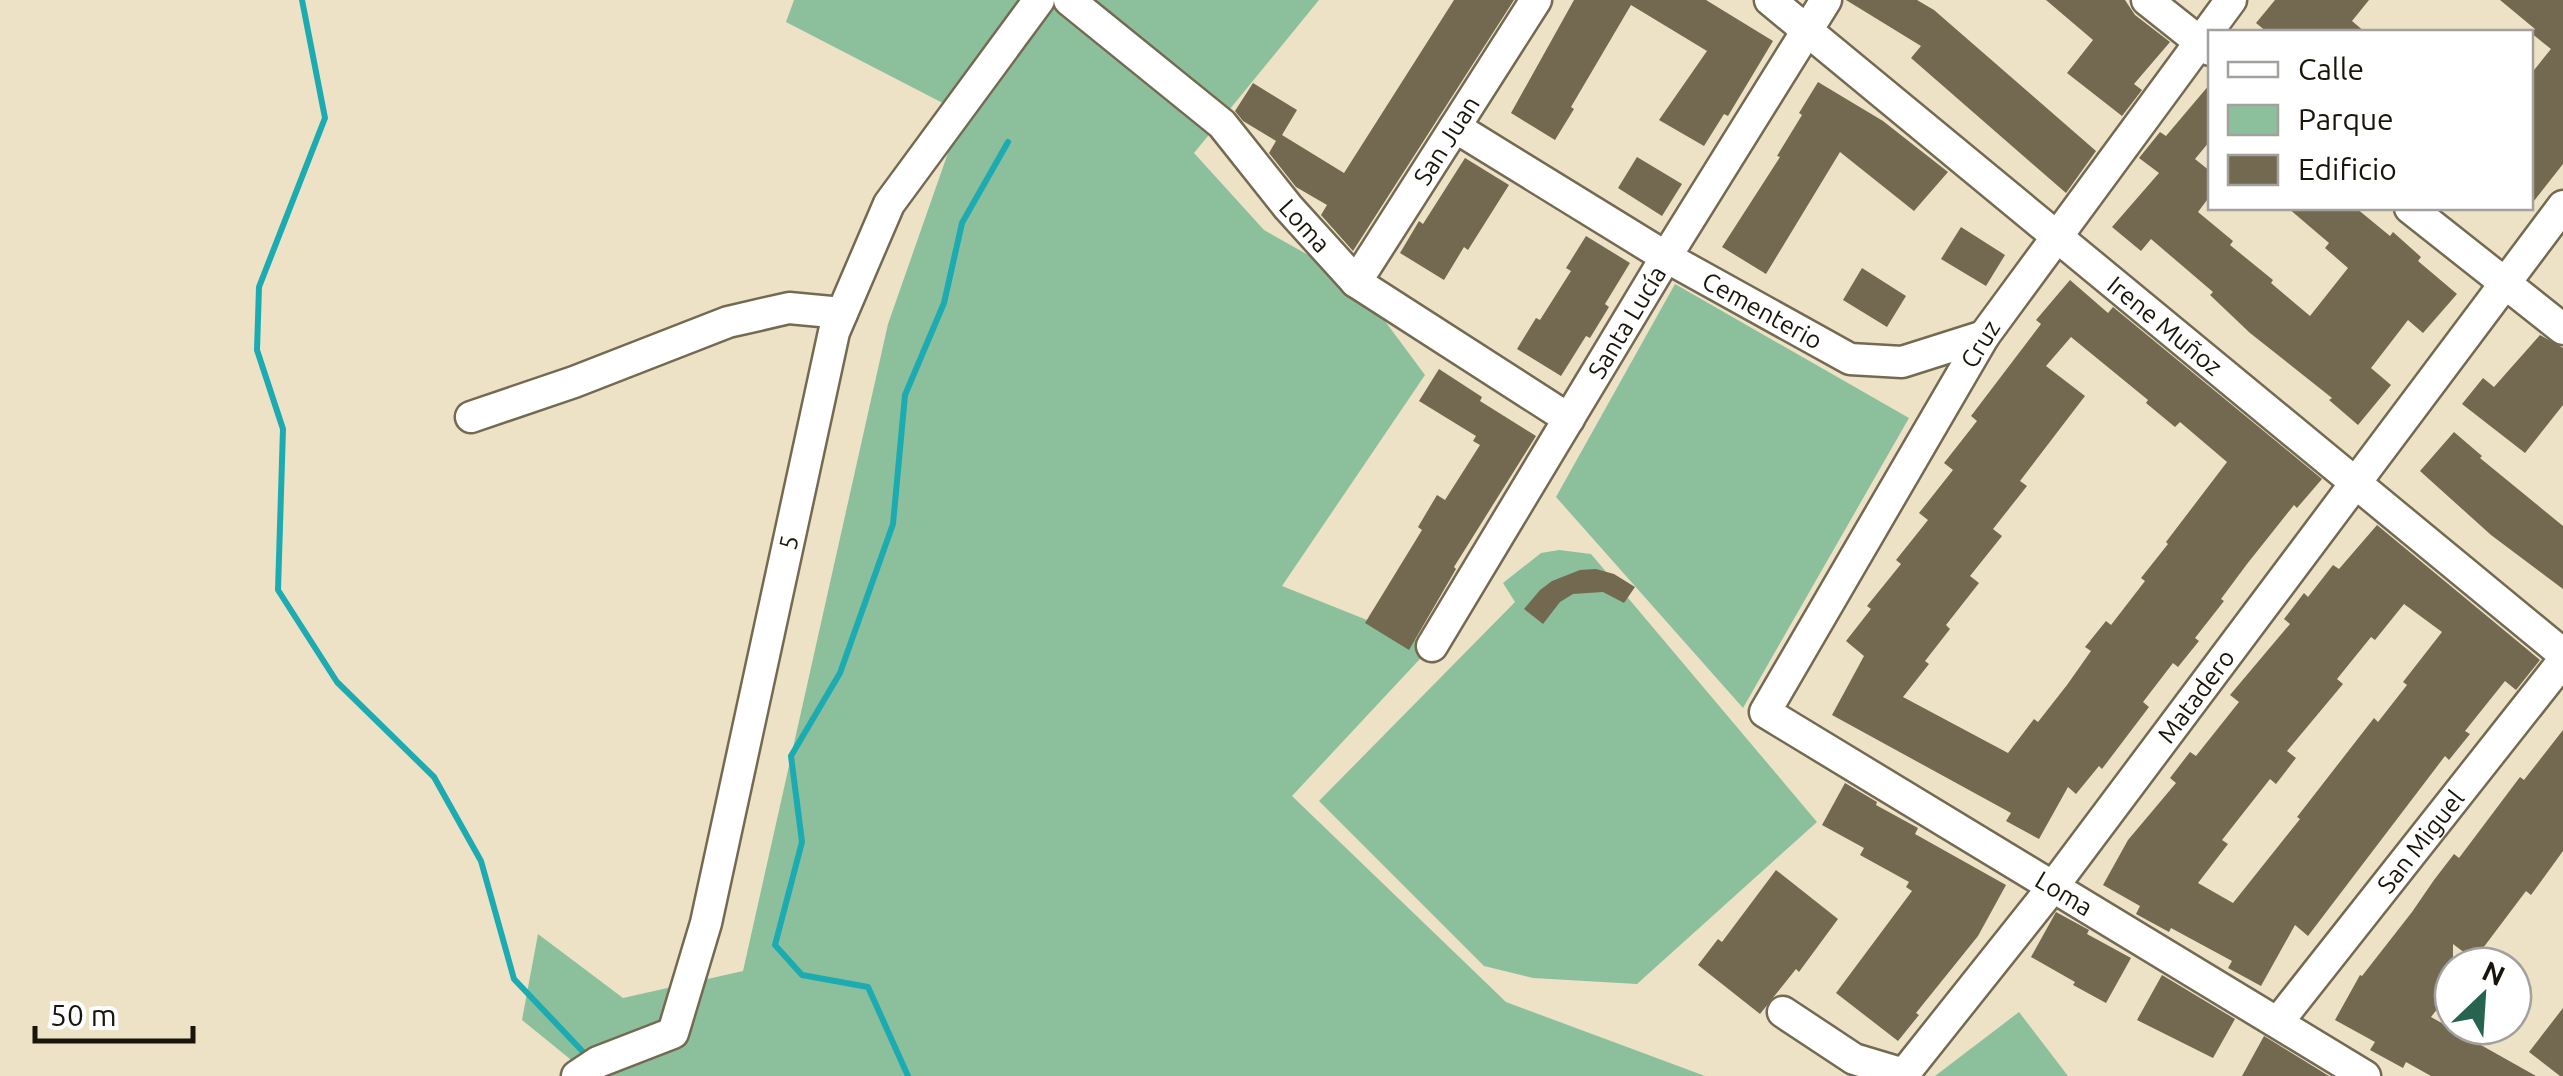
<svg xmlns="http://www.w3.org/2000/svg" width="2563" height="1076" font-family="Ubuntu,sans-serif">
<rect width="100%" height="100%" fill="#ede2c6"/>
<!-- green -->
<path fill="#8cc09c" d="M794 0H1319L1194 153 1264 230 1356 282 1425 375 1282 586 1432 646 1292 796 1506 1002 1705 1076H591L522 1020 538 934 623 998 743 971 888 324 962 113 786 22Z
M1675 284 1909 418 1743 708 1556 497Z
M1559 550 1591 554 1817 822 1637 984 1533 978 1484 966 1319 801 1515 602 1503 583 1541 553Z
M2019 1012 2068 1076H1935Z"/>
<g fill="none" stroke-linecap="round" stroke-linejoin="round">
<!-- stream -->
<path stroke="#1dabb2" stroke-width="6" d="M302 0 325 118 259 287 257 350 283 429 278 590 337 682 434 777 481 861 514 979 587 1056
M908 1076 868 987 802 975 775 945 802 842 791 756 840 673 893 524 905 395 944 303 962 223 1008 142"/>
</g>
<!-- building -->
<path fill="#736950" fill-rule="evenodd" d="M1454 0H1514L1353 251 1321 215 1327 205 1296 187 1269 153 1276 141 1243 121 1235 111 1253 83 1297 110 1282 135 1344 173Z
M1574 0H1706L1773 41 1728 116 1724 114 1704 146 1659 120 1707 51 1631 5 1571 107 1574 109 1555 140 1511 113Z
M1846 0H1917L1934 10 2096 151 2066 193 1911 58 1921 46Z
M2046 0H2125L2135 15 2170 42 2134 84 2142 90 2122 116 2067 73 2093 40Z
M2275 0H2369L2352 21 2365 32H2267L2256 23Z
M2500 0H2563V164L2530 206V75L2551 49 2531 33 2535 29Z
M1818 82 1883 121 1948 172 1914 211 1840 152 1766 274 1722 247 1780 157 1777 156 1802 115 1799 113Z
M2210 84V141L2195 159 2210 171V196L2198 212 2233 241 2230 245 2273 280 2271 283 2310 316 2348 268 2325 248 2329 243 2288 208H2356L2390 236 2393 232 2421 257 2418 261 2457 294 2423 333 2408 320 2371 368 2391 385 2358 425 2329 400 2332 398 2250 333 2210 295 2213 292 2151 239 2141 251 2112 227 2159 173 2139 158 2160 132 2166 136Z
M1637 157 1682 184 1662 216 1618 188Z
M1465 158 1509 185 1468 250 1464 247 1444 280 1400 253 1419 221 1423 224Z
M1961 227 2005 255 1986 286 1941 259Z
M1586 236 1630 263 1605 304 1609 307 1590 338 1586 336 1561 376 1517 349 1536 318 1540 320 1571 271 1566 268Z
M1862 268 1906 296 1887 327 1843 300Z
M2070 280 2108 313 2113 307 2322 479 2297 508 2294 505 2247 564 2221 599 2224 601 2195 638 2199 641 2178 667 2173 663 2143 702 2149 707 2102 769 2099 766 2076 794 2068 787 2039 839 2006 821 2011 813 1832 715 1864 656 1846 641 1871 609 1867 606 1901 564 1896 560 1928 520 1919 513 1953 470 1944 463 1977 421 1971 416 2041 324 2036 320ZM2071 337 2148 400 2146 403 2175 427 2180 422 2227 462 2166 542 2168 544 2141 578 2145 581 2111 625 2106 621 2085 647 2091 651 2067 685 2038 722 2034 719 2008 753 1903 697 1929 664 1925 661 1950 629 1946 625 1979 583 1970 576 2002 536 1993 529 2027 486 2020 481 2085 396 2046 366Z
M2540 335 2563 348V405L2525 453 2462 404 2483 378 2494 387Z
M1439 369 1482 397 1480 401 1536 436 1454 567 1456 569 1409 650 1365 623 1422 530 1418 527 1437 495 1445 500 1480 445 1473 441 1476 436 1419 401Z
M2454 432 2482 456 2480 458 2563 526V589L2491 535 2420 471Z
M2377 525 2540 660 2516 690 2505 681 2465 731 2470 734 2449 760 2445 756 2308 936 2295 925 2261 986 2228 968 2232 961 2171 928 2169 932 2136 914 2140 906 2103 885 2128 840 2176 783 2170 778 2190 752 2196 756 2239 702 2230 695 2290 624 2284 619 2304 593 2308 597 2333 565 2339 569ZM2404 604 2442 632 2403 682 2407 685 2378 722 2374 718 2297 817 2300 819 2233 903 2198 883 2228 844 2222 840 2270 779 2276 784 2296 758 2287 751 2343 684 2337 679 2371 637 2375 640Z
M1596 569 1614 574 1635 587 1624 603 1603 592 1573 594 1560 602 1543 624 1524 609 1540 590 1552 581 1580 570Z
M2563 730V851L2531 895 2526 891 2474 960 2453 944V989L2431 1017 2536 1076H2431L2406 1062 2403 1068 2370 1050 2375 1042 2335 1020 2360 975 2362 976 2412 912 2434 880 2454 854 2459 858 2520 777 2524 780Z
M1845 783 1877 802 1876 805 1918 828 1915 834 2006 885 1978 936 1916 1013 1919 1015 1898 1041 1836 993 1912 891 1906 887 1909 882 1860 855 1864 848 1822 825Z
M1776 870 1838 919 1799 972 1796 969 1760 1014 1698 965 1718 939 1722 942Z
M2056 912 2089 930 2087 934 2131 958 2106 1003 2073 985 2075 982 2031 957Z
M2162 975 2235 1019 2213 1058 2137 1020Z
M2563 1008V1076H2560L2529 1052Z
M2264 1036 2329 1076H2242Z"/>
<g fill="none" stroke-linecap="round" stroke-linejoin="round">
<defs>
<g id="minor">
<path id="s1" d="M1069 0 1222 124 1288 207 1356 282 1569 419"/>
<path id="s2" d="M1770 0 2563 654"/>
<path d="M2147 0 2210 50"/>
<path id="s3" d="M2231 0 1984 336 1765 712 2365 1076"/>
<path id="s4" d="M1455 127 1666 257 1850 359 1902 362 1984 336"/>
<path d="M2410 208 2563 329"/>
<path id="s5" d="M1356 282 1536 0"/>
<path d="M471 417 574 382 728 322 789 308 842 313"/>
<path id="s6" d="M1432 646 1666 257 1826 0"/>
<path id="s7" d="M1783 1012 1854 1059 1904 1074 2052 888 2563 206"/>
<path id="s8" d="M2278 1022 2563 661"/>
<path id="s9" d="M577 1076 598 1062 673 1033 706 923 834 332 889 204 1039 0"/>
</g>
</defs>
<!-- minor casing -->
<use href="#minor" stroke="#746a51" stroke-width="35"/>
<!-- minor -->
<use href="#minor" stroke="#fff" stroke-width="30"/>
</g>
<g text-anchor="middle" stroke-width="8" stroke-linejoin="round" paint-order="stroke">
<!-- street labels -->
<g font-size="25" fill="#19150b" stroke="#fff">
<text dy="9" stroke="none"><textPath href="#s5" startOffset="168">San Juan</textPath></text>
<text dy="9" stroke="none"><textPath href="#s1" startOffset="328">Loma</textPath></text>
<text dy="9" stroke="none"><textPath href="#s4" startOffset="358">Cementerio</textPath></text>
<text dy="9" stroke="none"><textPath href="#s6" startOffset="378">Santa Lucía</textPath></text>
<text dy="9" stroke="none"><textPath href="#s2" startOffset="512">Irene Muñoz</textPath></text>
<text transform="translate(1980 344) rotate(-58)" y="9">Cruz</text>
<text dy="9" stroke="none"><textPath href="#s9" startOffset="610">5</textPath></text>
<text dy="9" stroke="none"><textPath href="#s7" startOffset="615">Matadero</textPath></text>
<text dy="9" stroke="none"><textPath href="#s8" startOffset="230">San Miguel</textPath></text>
<text dy="9" stroke="none"><textPath href="#s3" startOffset="1202">Loma</textPath></text>
</g>
</g>
<!-- legend -->
<rect x="2208" y="30" width="325" height="180" fill="#ffffff" stroke="#a3a19d" stroke-width="2.5"/>
<rect x="2228" y="62" width="50" height="15" fill="#ffffff" stroke="#a3a19d" stroke-width="2.5"/>
<text x="2298" y="80" font-size="30" fill="#19150b">Calle</text>
<rect x="2228" y="105" width="50" height="30" fill="#8cc09c" stroke="#a3a19d" stroke-width="2.5"/>
<text x="2298" y="130" font-size="30" fill="#19150b">Parque</text>
<rect x="2228" y="155" width="50" height="30" fill="#736950" stroke="#a3a19d" stroke-width="2.5"/>
<text x="2298" y="180" font-size="30" fill="#19150b">Edificio</text>
<!-- north arrow -->
<g transform="translate(2483 996) rotate(25)"><circle r="48" fill="#ffffff" stroke="#a3a19d" stroke-width="2.5"/>
<path d="M0-8L18 38L0 25L-18 38Z" fill="#276450"/>
<text y="-15" font-size="28" font-weight="bold" text-anchor="middle" fill="#19150b">N</text>
</g>
<!-- scale -->
<path d="M35 1026v15h158v-15" fill="none" stroke="#19150b" stroke-width="5"/>
<text x="50" y="1026" font-size="30" fill="#19150b" stroke="#ffffff" stroke-width="8" paint-order="stroke">50 m</text>
</svg>
